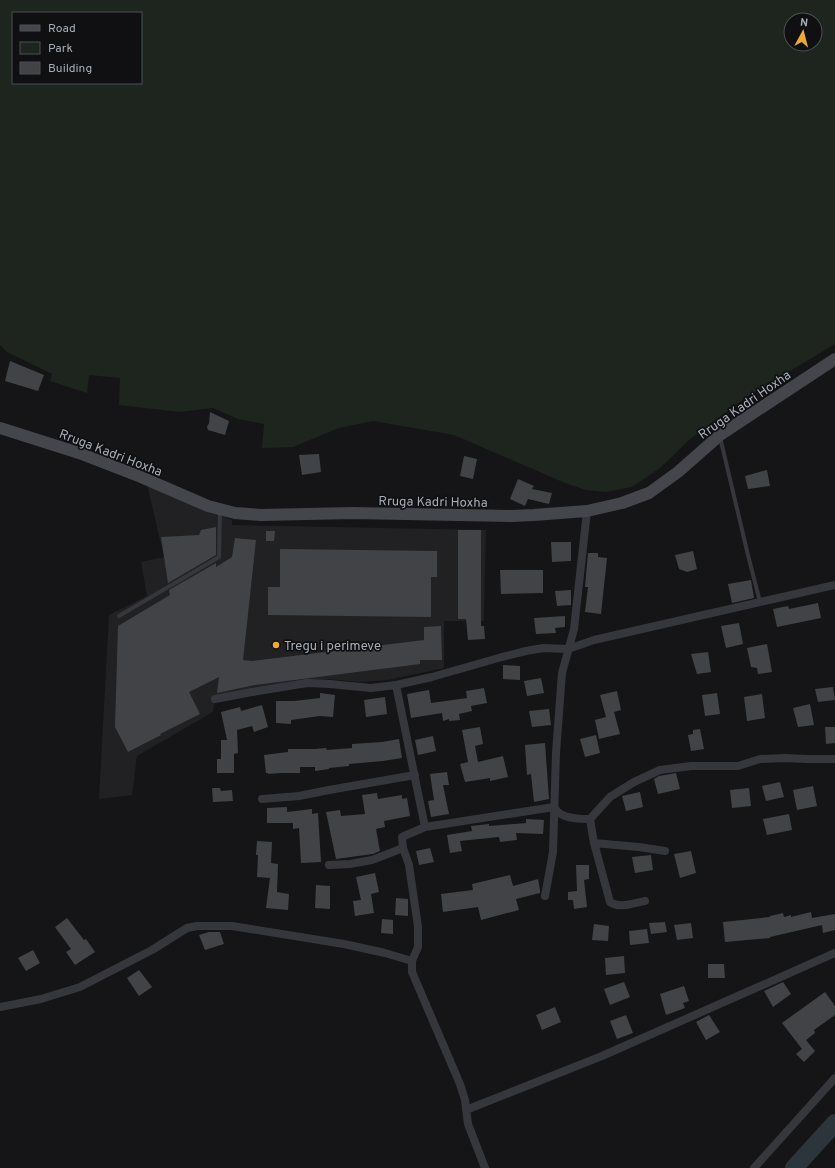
<svg xmlns="http://www.w3.org/2000/svg" width="835" height="1168" font-family="Overpass,sans-serif">
<rect width="100%" height="100%" fill="#151517"/>
<!-- built -->
<path fill="#212124" d="M147 484 232 520V525L486 530 484 621H444V668L388 680 360 682 328 679 255 688 224 698 214 704 213 712 137 756 132 795 99 799 109 615 147 596 141 562 164 557Z"/>
<!-- green -->
<path fill="#1d251e" fill-rule="evenodd" d="M0 0H835V344L745 398 689 440 660 468 632 487 606 492 586 490 565 483 454 435 373 421 339 428 293 447 262 448 264 424 238 419 213 408 179 412 119 405 120 378 89 375 87 393 50 381 52 374 7 352 0 345ZM13 13H141V83H13ZM791 20H815V44H791Z"/>
<g fill="none" stroke-linecap="round" stroke-linejoin="round">
<!-- river -->
<path stroke="#2c353b" stroke-width="18" d="M794 1168 835 1123"/>
</g>
<!-- building -->
<path fill="#414347" d="M10 361 44 375 38 391 5 381Z
M210 412 229 421 225 435 208 430 207 427 209 423Z
M319 454 321 472 302 475 299 455Z
M464 456 477 459 473 479 460 476Z
M767 470 770 486 748 489 745 476Z
M518 479 534 486 532 489 552 493 549 504 528 499 525 506 510 499Z
M216 527V555L168 583 161 537 199 535 201 530Z
M458 530H481V626H484L485 639 468 640 466 619H458Z
M266 531H275L274 541H266Z
M235 538 256 540 243 660 252 661 424 640V627L441 626 442 660H420V664L255 685 217 693 219 677 189 692 200 714 160 734 161 735 128 752 115 727 118 626 170 595 169 590 216 563V567L232 557Z
M551 542H571V561L552 562Z
M280 549 437 551V577H431V617L268 615V587H280Z
M693 551 697 569 687 572 679 569 675 555Z
M588 553H598V557L607 558 601 614 585 612 588 587H585Z
M500 570H543V593L501 594Z
M751 580 754 598 732 603 728 584Z
M571 590V605L557 606 555 591Z
M818 603 821 618 777 627 773 609 788 606 789 609Z
M565 616V627L555 628 556 633 536 634 534 618Z
M739 623 743 644 726 648 721 626Z
M767 644 772 672 758 674 757 668 751 667 747 648Z
M708 652 711 672 697 674 691 654Z
M503 665 520 666V680L503 679Z
M541 678 544 693 527 696 524 681Z
M833 687 835 700 818 702 815 689Z
M484 688 487 703 471 706 472 711 459 714 460 720 449 721V719L443 721 442 713 411 718 407 694 429 690 431 703 467 698 466 691Z
M617 691 621 710 614 712 620 734 599 739 595 720 606 717 600 695Z
M320 693 335 695 333 717 320 716 291 720V724L276 723V701H294L320 698Z
M717 693 720 714 705 716 702 695Z
M762 694 765 718 747 721 744 697Z
M385 697 387 714 366 717 364 700Z
M810 704 814 725 798 727 793 708Z
M262 705 268 727 254 732 252 726 237 730 238 753 234 754V773H217V759H221V740H227L221 712 240 707 241 711Z
M549 709 551 725 532 727 529 711Z
M480 727 483 744 475 746 478 762 503 756 508 777 490 781V778L465 782 460 764 468 762 462 730Z
M825 727H835V743L826 744Z
M700 729 704 749 691 751 688 735 693 734V730Z
M596 735 600 753 585 757 580 739Z
M433 736 436 751 418 755 415 740Z
M399 739 402 758 383 761 349 764V766L329 768V769L315 771V767H300V773H281L268 774V773H266L264 755 288 752V749H315L326 748 327 750 352 748V744L382 742Z
M545 743 549 799 534 802 531 774 527 775 525 745Z
M447 772 449 785H443L449 814 431 817 428 801 434 800 430 774Z
M676 773 680 789 658 794 654 779 659 776Z
M780 782 784 797 766 801 762 786Z
M813 786 817 806 797 810 793 790Z
M212 788H220L221 791 232 790 233 801 213 802Z
M749 788 751 806 732 808 730 790Z
M640 792 643 807 626 811 622 796Z
M377 793 378 799 402 795V799L407 798 410 816 384 821 385 827 376 829 380 851 373 854 336 859 326 812 340 810 341 816 365 814 362 795Z
M287 807V812L312 809V814L318 813 321 862 301 863 299 828 293 829V823H267V808Z
M789 814 792 830 767 835 763 819Z
M526 819 544 820 543 834 516 833 517 840 500 842 499 837 460 841 462 851 450 853 447 835 472 831 471 826 489 824V826L526 823Z
M257 841 272 842 271 863 278 864 277 892 289 894 288 910 266 908 270 878 257 877 258 855H256Z
M430 848 434 862 419 865 416 851Z
M691 851 696 873 680 878 674 854Z
M651 855 653 870 635 873 632 857Z
M576 865H589V879L584 880 587 907 574 909 573 900H568V892L577 891Z
M375 873 379 892 371 894 374 913 355 916 353 901 361 900 356 877Z
M510 875 513 886 538 879 540 890V893L516 899 519 910 481 920 478 907 443 912 441 894 473 890 472 884Z
M316 885 330 886V909L315 908Z
M396 898 408 899V916L395 915Z
M811 912 812 918 835 914V930L823 933 822 925 770 937V938L725 942 723 922 770 917V916L783 913 784 917 791 915V917Z
M67 918 84 940 86 939 95 952 75 965 66 952 71 949 55 927Z
M382 919 393 920V934L381 933Z
M665 922 667 932 651 934 649 923Z
M691 923 693 938 677 940 674 925Z
M594 924 609 926 608 941 592 940Z
M647 929 649 943 630 945 629 931Z
M209 932H220L224 944 205 950 199 935Z
M33 950 40 963 26 971 18 958Z
M624 956 625 973 606 975 605 958Z
M708 964H724L725 978H708Z
M139 970 152 987 139 996 127 978Z
M624 982 630 997 610 1005 604 989Z
M783 982 791 994 773 1007 764 991Z
M684 986 689 1001 683 1003 685 1008 666 1015 660 994Z
M825 992 835 1006V1015L814 1030 815 1033 806 1040 815 1051 804 1062 796 1054 802 1049 782 1023Z
M555 1007 561 1022 542 1030 536 1015Z
M626 1015 633 1033 617 1039 610 1021Z
M709 1015 720 1032 706 1040 696 1022Z"/>
<g fill="none" stroke-linecap="round" stroke-linejoin="round">
<!-- service -->
<path stroke="#36373c" stroke-width="4" d="M720 437 748 555 760 602
M119 616 219 557 220 510"/>
<!-- minor -->
<path stroke="#36373c" stroke-width="8" d="M396 685 425 827
M215 699 252 692 307 683 330 684 371 688 396 685 432 677 502 657 526 651 543 648 568 649 594 640 835 585
M262 799 299 796 329 790 415 775
M594 843 639 847 665 851
M329 865 350 864 372 860 403 848
M545 896 553 852 556 753 562 673 574 629 587 511
M645 901C634 903 619 909 610 902L594 843 590 819 610 797 634 782 660 770 691 766H738L760 759 785 758 807 759H835
M412 961 418 947V927L409 865 403 848 402 837 425 827 554 807C556 809 556 811 558 812 566 819 581 819 590 819
M0 1007 41 999 80 987 152 950 187 928 197 926H232L344 944 385 953 412 961V972L460 1084 465 1100 468 1124 485 1168
M466 1110 602 1056 835 953
M754 1168 835 1078"/>
<!-- secondary -->
<path stroke="#44464c" stroke-width="12" d="M0 428 79 453 141 477 208 506 235 513 261 515 353 513 512 516 534 515 587 511 622 503 649 493 678 472 720 435 835 359"/>
</g>
<!-- markers -->
<circle fill="#eda837" stroke="#101012" stroke-width="1.5" cx="276" cy="645" r="4"/>
<g text-anchor="middle" stroke-width="3.5" stroke-linejoin="round" paint-order="stroke">
<!-- street labels -->
<g font-size="13" fill="#a7adb7" stroke="#101012">
<text transform="translate(744 404) rotate(-35)" y="5">Rruga Kadri Hoxha</text>
<text transform="translate(111 452) rotate(21)" y="5">Rruga Kadri Hoxha</text>
<text transform="translate(433 501) rotate(1)" y="5">Rruga Kadri Hoxha</text>
</g>
<!-- poi labels -->
<g font-size="13" fill="#a7adb7" stroke="#101012" text-anchor="start">
<text x="284" y="650">Tregu i perimeve</text>
</g>
</g>
<!-- legend -->
<rect x="12" y="12" width="130" height="72" fill="#101012" stroke="#4c4f54"/>
<rect x="20" y="25" width="20" height="6" fill="#44464c" stroke="#4c4f54"/>
<text x="48" y="32" font-size="12" fill="#a7adb7">Road</text>
<rect x="20" y="42" width="20" height="12" fill="#1d251e" stroke="#4c4f54"/>
<text x="48" y="52" font-size="12" fill="#a7adb7">Park</text>
<rect x="20" y="62" width="20" height="12" fill="#414347" stroke="#4c4f54"/>
<text x="48" y="72" font-size="12" fill="#a7adb7">Building</text>
<!-- north arrow -->
<g transform="translate(803 32) rotate(7)"><circle r="19" fill="#101012" stroke="#4c4f54"/>
<path d="M0-3L7 15L0 10L-7 15Z" fill="#eda837"/>
<text y="-6" font-size="11" font-weight="bold" text-anchor="middle" fill="#a7adb7">N</text>
</g>
</svg>
